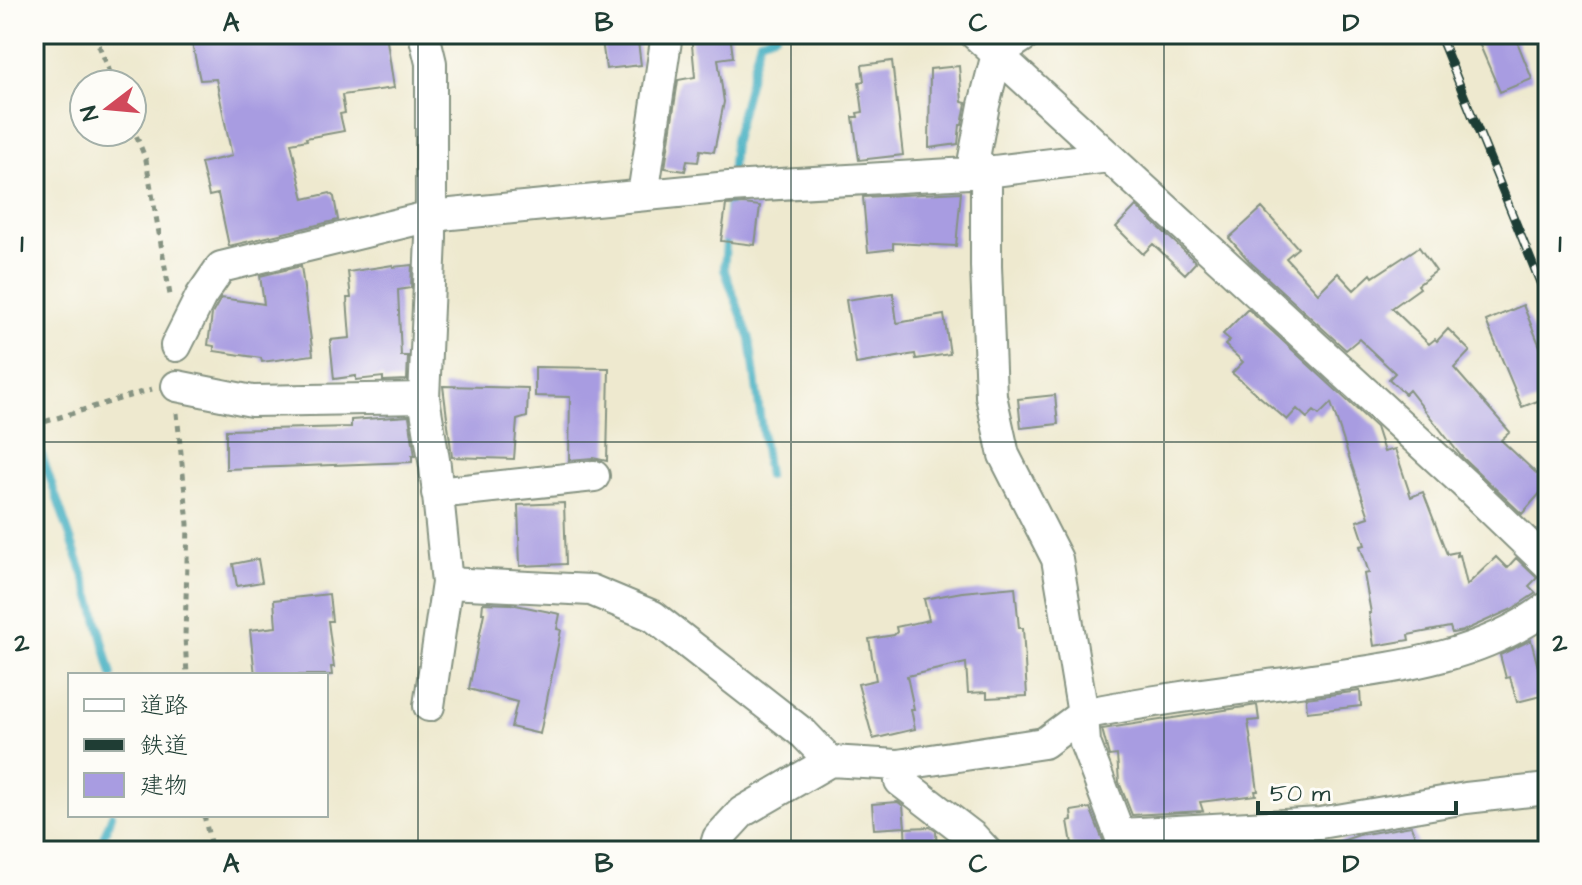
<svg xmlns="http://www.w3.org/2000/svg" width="1582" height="885" font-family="'Architects Daughter','Klee One',sans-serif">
<rect width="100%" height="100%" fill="#fdfcf7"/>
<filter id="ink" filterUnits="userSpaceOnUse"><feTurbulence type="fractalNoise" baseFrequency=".0125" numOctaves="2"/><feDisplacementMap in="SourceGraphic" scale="16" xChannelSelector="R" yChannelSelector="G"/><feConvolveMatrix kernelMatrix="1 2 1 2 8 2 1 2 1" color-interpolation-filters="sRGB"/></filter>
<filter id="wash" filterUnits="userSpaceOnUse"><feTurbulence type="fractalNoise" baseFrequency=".006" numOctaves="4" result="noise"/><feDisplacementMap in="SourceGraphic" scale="32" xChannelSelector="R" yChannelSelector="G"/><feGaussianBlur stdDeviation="1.8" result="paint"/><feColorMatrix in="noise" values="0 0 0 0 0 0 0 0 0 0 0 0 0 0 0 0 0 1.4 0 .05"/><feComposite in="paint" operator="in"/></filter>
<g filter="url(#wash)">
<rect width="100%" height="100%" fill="#eee9cf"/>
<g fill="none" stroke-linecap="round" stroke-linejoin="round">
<!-- stream -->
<path stroke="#43afc1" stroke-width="8" d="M728 214 734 141 760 40 776 34
M727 231 724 269 750 339 768 476
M34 432 93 603 112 675
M98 851 112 815"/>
</g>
<g id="blocks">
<!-- building -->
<path fill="#a89ce1" d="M190 34H262L264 41 294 34H386L394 88 342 95 345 113 340 114 344 131 306 138 307 140 291 143 304 199 330 193 334 197 338 220 229 246 218 194 209 196 201 163 232 156 216 79 200 80Z
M601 34H637L641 65 606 69Z
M691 34H730L733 57 718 59 724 102 714 152 700 150 698 162 687 161 685 171 665 168 678 80 695 77Z
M1475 34H1514L1532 79 1500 92Z
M892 61 903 155 859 160 853 117H858L857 113 863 112 859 82 864 81 862 65Z
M959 66 962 102 966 103 962 125H960L958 144 929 148 930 69Z
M961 192 956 246 893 243V249L868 252 863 197Z
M744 204 760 206 755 245 721 241 726 205Z
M1136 206 1196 262 1185 274 1153 244 1143 254 1116 227Z
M1262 208 1298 248 1286 258 1318 293 1338 273 1354 290 1371 274 1373 277 1419 247 1436 271 1418 285 1420 288 1392 308 1429 344 1435 339 1437 341 1448 329 1470 351 1454 368 1510 432 1501 440 1548 484 1522 514 1461 456 1409 390 1405 394 1389 379 1395 373 1359 339 1346 350 1250 262 1229 238Z
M393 265V267L412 265 411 288 398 290 401 356H408L407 380 383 381V377L356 380V376L334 379 330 340 350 338 347 298H351L348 272Z
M301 266 313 355 262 362 261 358 214 351V346L208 345 212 314 221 298 264 304 260 276Z
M893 293 897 323 944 315 950 354 916 359 915 354 856 364 846 300Z
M1523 305 1548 366V397L1522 407 1486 321Z
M1248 309 1376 427 1384 452 1395 449 1411 497 1423 492 1447 554 1457 552V556L1460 555 1467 585 1496 557 1507 568 1516 558 1537 578 1529 586 1536 593 1512 609 1463 631 1452 633 1450 627 1408 635 1409 640 1374 646 1369 613H1371L1364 574 1369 573 1360 546 1365 545 1357 521 1369 517 1331 403 1319 415 1314 411 1307 418 1297 409 1287 420 1232 373 1243 362 1225 345 1230 340 1223 334Z
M535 367 609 368 607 461 593 458 569 460 570 397 535 396Z
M443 386 528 388 527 417 517 420 514 459 452 457Z
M1055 395 1058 424 1021 428 1018 399Z
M409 416 415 456H412V462L226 469V430L351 427V420Z
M564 503 566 564 520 566 518 505Z
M258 559 262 582 237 586 233 564Z
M1015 587 1019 628H1023L1027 696 987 698V692L968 693 966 663 907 676 914 709H911L915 729 873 739 858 684 876 680 869 639 894 635 897 632 896 627 929 620 924 599 962 592Z
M329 594 332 621H328L334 667H331L332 675H255L250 630 276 627 274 600Z
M483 603 511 604 560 614 557 629 561 630 540 734 511 727 517 702 469 689 484 613H482Z
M1531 640 1545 695 1517 702 1510 677 1506 678 1500 655Z
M1360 691 1361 706 1307 712 1306 698Z
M1257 705 1259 720 1248 721 1258 791H1255L1256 795 1200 802 1203 811 1132 815 1119 782 1117 755 1109 756 1102 729Z
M898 802 903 806 905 827 874 829 872 804Z
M1090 808 1104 843 1083 849V846L1072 844 1068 821 1072 820 1071 811Z
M1411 826 1418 844 1398 851H1322L1321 848 1359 835Z
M930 827 936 831 937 851H906L905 828Z
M1213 847 1214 851H1144Z"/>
</g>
</g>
<g filter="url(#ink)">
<use href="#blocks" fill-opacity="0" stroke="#869382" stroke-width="2"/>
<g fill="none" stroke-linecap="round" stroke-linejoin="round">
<defs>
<path id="minor" d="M424 34 431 63V238L424 398 435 466 447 583 591 590 653 616 804 734 830 761
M975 34 1465 484 1548 564
M1027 34 997 54 984 105 974 158 986 172V266L991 396 1004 455 1057 559 1083 714 1085 743 1126 851
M643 195 667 34
M176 346 201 296 221 267 431 216 729 187 986 172 1109 157
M177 386 252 401 424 398
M437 493 594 476
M429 706 447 583
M898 765 900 781 973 837 986 851
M1121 834 1320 823 1466 798 1548 789
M714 851 718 838 742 812 830 761 898 765 1044 743 1083 714C1157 699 1232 690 1306 680 1390 668 1478 660 1548 607"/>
</defs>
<!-- minor casing -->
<use href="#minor" stroke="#869382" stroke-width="34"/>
<!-- path -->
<path stroke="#869382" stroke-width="5" stroke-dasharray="6 6" stroke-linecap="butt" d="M94 34 115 84
M132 125 146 160 170 295
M177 413 188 524 185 637 187 675
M34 425 152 389
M204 815 212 851"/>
<!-- minor -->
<use href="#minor" stroke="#fff" stroke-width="30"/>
<defs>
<path id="rail" d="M1439 34 1548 302"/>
</defs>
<!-- rail casing -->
<use href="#rail" stroke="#1f3d34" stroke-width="9"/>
<!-- rail -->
<use href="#rail" stroke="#fdfcf7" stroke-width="6" stroke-dasharray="18" stroke-linecap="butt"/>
</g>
</g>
<!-- grid -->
<path fill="none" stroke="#1f3d34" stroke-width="2" stroke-opacity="0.55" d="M418 34V851M791 34V851M1164 34V851M34 442H1548"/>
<!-- margin -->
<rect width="1582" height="885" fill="none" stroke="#fdfcf7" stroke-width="88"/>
<!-- legend -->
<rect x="68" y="673" width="260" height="144" fill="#fdfcf7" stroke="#a4b0a9" stroke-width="2"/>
<rect x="84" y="699" width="40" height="12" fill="#ffffff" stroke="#a4b0a9" stroke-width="2"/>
<text x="140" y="713" font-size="24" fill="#1f3d34">道路</text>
<rect x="84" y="739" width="40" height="12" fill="#1f3d34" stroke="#a4b0a9" stroke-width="2"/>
<text x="140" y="753" font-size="24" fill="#1f3d34">鉄道</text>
<rect x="84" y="773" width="40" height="24" fill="#a89ce1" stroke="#a4b0a9" stroke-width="2"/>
<text x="140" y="793" font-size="24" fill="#1f3d34">建物</text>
<!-- north arrow -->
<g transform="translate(108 108) rotate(254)"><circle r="38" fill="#fdfcf7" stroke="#a4b0a9" stroke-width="2"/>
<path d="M0-6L14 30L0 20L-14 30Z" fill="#d1495b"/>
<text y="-12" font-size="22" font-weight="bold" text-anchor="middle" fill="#1f3d34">N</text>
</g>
<!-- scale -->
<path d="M1258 801v12h198v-12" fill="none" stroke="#1f3d34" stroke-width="4"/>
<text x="1270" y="801" font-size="24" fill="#1f3d34" stroke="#fdfcf7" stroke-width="6" paint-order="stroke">50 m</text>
<rect x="44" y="44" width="1494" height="797" fill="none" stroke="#1f3d34" stroke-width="3"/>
<g font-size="26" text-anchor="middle" font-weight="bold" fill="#1f3d34">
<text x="231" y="31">A</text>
<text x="604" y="31">B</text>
<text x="978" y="31">C</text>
<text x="1351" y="31">D</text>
<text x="22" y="252">1</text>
<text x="1560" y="252">1</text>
<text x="22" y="651">2</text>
<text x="1560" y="651">2</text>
<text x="231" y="872">A</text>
<text x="604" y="872">B</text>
<text x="978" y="872">C</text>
<text x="1351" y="872">D</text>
</g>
</svg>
